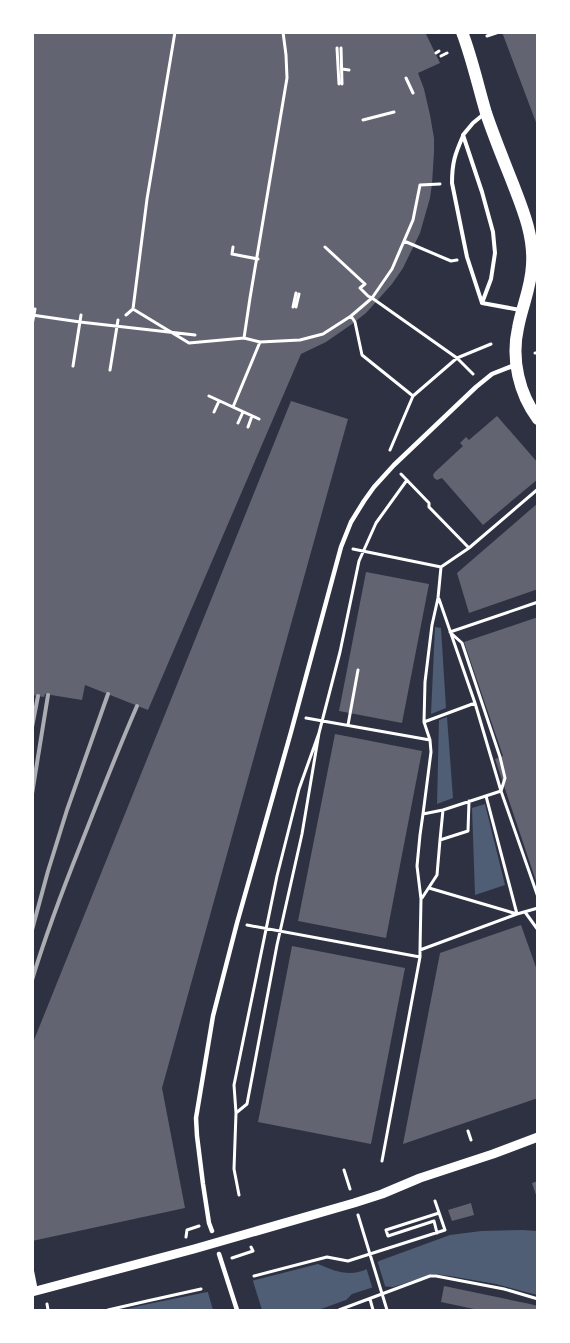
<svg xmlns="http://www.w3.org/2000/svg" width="570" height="1343" font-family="'Sofia Sans Condensed',sans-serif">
<rect width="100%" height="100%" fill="#2d3142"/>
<!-- water -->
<path fill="#4f5d75" d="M435 627 441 628 446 708 431 714Z
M447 717 453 798 437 804 439 720Z
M485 804 505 885 475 895 472 808Z
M523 1230 537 1231V1295L496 1284 450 1276 434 1274 393 1287 377 1286 352 1294 346 1300 318 1310H122L148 1304 212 1291 318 1264C341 1274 357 1279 379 1261L450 1235 481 1231Z"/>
<!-- pier -->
<path fill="#2d3142" d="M377 1260 386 1289 377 1288 373 1290 366 1267Z
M252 1278 262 1310H213L207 1289Z"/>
<!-- building -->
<path fill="#626471" d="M32 32H425L440 63 418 73 424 89 430 115 434 138V152L432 184 430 198 420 233 403 268 392 284 366 313 352 324 326 342 301 354 148 710 85 685 82 700 45 694 44 697 32 695Z
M502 32H538V125H537Z
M291 401 348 419 162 1088 185 1208 32 1241V1045Z
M497 416 538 463V479L483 525 442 478 437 480 434 478 433 475 435 472 463 446 460 443 466 437 469 440Z
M538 503V589L469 613 457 573Z
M366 572 429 584 402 723 339 711Z
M538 617V884H537L495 759 503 756 464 642Z
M335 734 422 751 386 938 298 921Z
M521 925 538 973V1098L403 1144 440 953Z
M292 946 405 968 371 1144 258 1122Z
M538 1181V1198H537L532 1183Z
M471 1203 474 1215 452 1221 448 1210Z
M444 1286 530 1304 538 1306V1310H474V1309L441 1302Z"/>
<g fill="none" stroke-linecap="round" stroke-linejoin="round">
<!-- path -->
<path stroke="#fff" stroke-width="3" d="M487 36 499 32
M337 48 339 84
M341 48 342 84
M436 53 439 51
M441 56 447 53
M342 69 349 70
M406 78 413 93
M363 120 394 112
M440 184 420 185 413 220 392 269 372 298 457 358 473 374
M404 241 451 261 457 260
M233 247 232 254 258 259
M293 307 296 293
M296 307 299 294
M133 309 147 199 175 32
M32 315 80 322 195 335
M126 315 133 309 189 343 244 338 260 342 300 340 323 334 351 316 372 298 368 296 360 288 365 284 325 247
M351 316 355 322 362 355 413 396 457 358 491 344
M32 325 35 309
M244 338 250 298 287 78 286 55 283 32
M535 353H538
M73 366 81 315
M110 370 118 320
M209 396 259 419
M233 407 260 342
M214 412 219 401
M238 423 243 412
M248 427 252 416
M390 450 413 396
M401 474 429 503V507L469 548
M353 549 441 567 438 598 432 625 425 682 424 722 430 740 431 752 423 814 420 835 417 866 421 899 420 950 517 914 538 908
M441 567 469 548 538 489
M439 599 475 703 501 791
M450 632 538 602
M452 634 462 643 500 757 505 778 501 791
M306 718 430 740
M424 722 475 703
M348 725 358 670
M319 733 299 789 277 876 234 1085 236 1113 247 1104 277 945 302 834 319 733 340 652 359 561 376 523 407 480
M486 796 517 914
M443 810 440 840 468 831 469 801
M423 814 443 810 501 791 538 897
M429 888 517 914
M422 898 437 875 440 840
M525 912 538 930
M247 925 420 957
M236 1113 234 1169 239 1195
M468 1131 471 1140
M382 1161 420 957V950
M344 1170 350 1189
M358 1215 387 1310
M437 1233 434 1221 388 1236 386 1230 439 1213
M186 1237 187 1230 199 1226
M232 1258 253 1251 251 1247
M254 1276 327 1257 348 1261 445 1230 435 1201
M370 1299 373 1310
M47 1304 48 1310
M108 1310 147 1301 201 1289
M339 1310 430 1276H436L504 1289 538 1299"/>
<!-- service -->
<path stroke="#fff" stroke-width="4" d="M484 114 473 123 463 135 482 192 493 232 495 253 491 279 482 303 520 310
M463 136C455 154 452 163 452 183L467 257 482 303
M32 1271 36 1291"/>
<!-- pedestrian -->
<path stroke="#fff" stroke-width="4.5" d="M212 1231 209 1223 203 1184 197 1136 196 1118 213 1016 237 923 291 732 341 547 351 522 364 501 374 487 394 465 476 387 492 374 515 365
M219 1254 237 1310"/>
<!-- tertiary -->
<path stroke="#fff" stroke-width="9" d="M32 1292 194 1249 354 1203 382 1194 420 1178 493 1154 538 1137"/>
<!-- primary -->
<path stroke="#fff" stroke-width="12" d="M462 32C472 58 478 86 486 113 494 137 504 161 513 184 523 210 534 236 532 265 531 288 522 306 518 328 511 359 519 394 538 419"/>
<!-- rail -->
<path stroke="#abadb3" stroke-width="4" d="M32 727 38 696
M32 794 48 695
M32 930 48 871 67 810 108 694
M32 980C46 934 63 889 81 844 99 798 117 752 137 706"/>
</g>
<!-- border -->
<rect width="570" height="1343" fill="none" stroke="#ffffff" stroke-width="68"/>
</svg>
